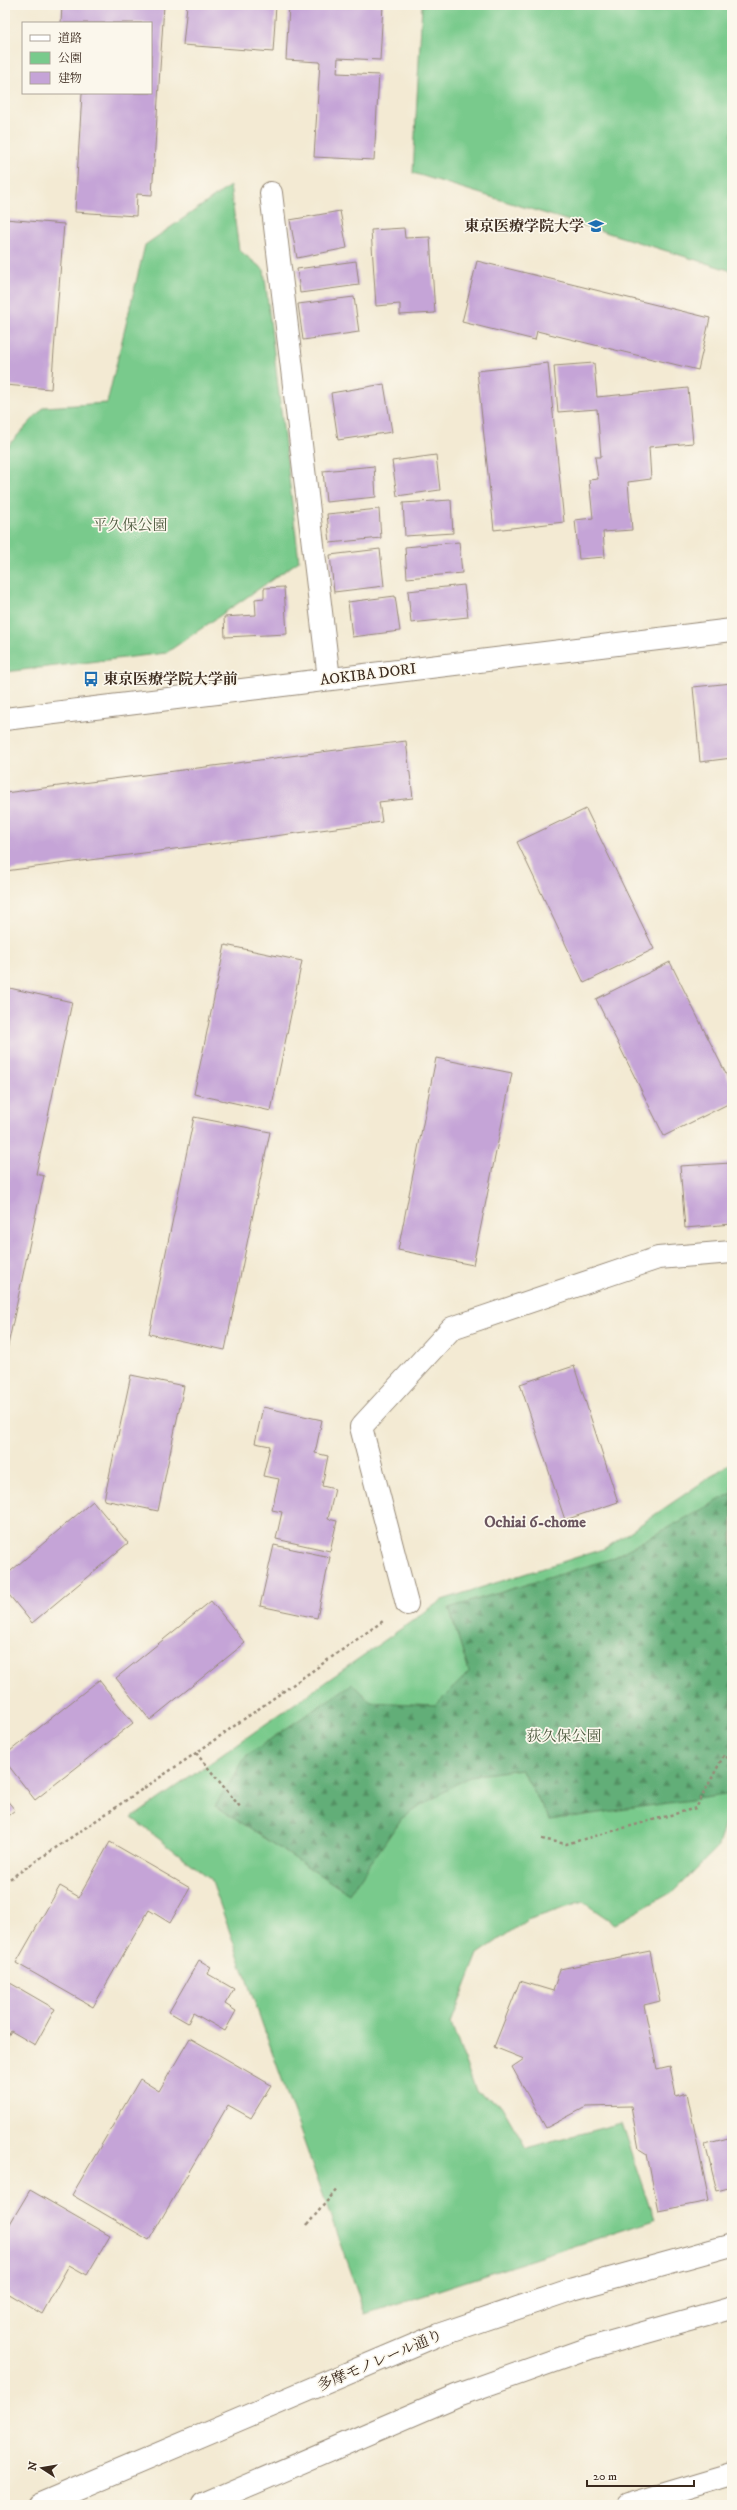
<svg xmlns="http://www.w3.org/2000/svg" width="737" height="2510" font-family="'IM FELL DW Pica','Noto Serif JP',serif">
<defs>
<pattern id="forest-firs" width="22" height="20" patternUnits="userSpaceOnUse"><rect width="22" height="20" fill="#62ae78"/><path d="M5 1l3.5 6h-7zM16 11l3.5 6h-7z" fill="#528e62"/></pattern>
</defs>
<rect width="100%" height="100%" fill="#fbf7ec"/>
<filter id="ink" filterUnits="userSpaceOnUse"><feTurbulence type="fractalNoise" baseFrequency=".025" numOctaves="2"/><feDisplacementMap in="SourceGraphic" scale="8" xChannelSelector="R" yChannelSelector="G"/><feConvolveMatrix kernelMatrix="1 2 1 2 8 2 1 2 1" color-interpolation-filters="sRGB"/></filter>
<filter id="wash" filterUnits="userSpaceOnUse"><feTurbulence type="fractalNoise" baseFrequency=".012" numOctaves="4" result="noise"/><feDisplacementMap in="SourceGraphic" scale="16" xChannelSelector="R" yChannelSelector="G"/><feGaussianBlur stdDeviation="0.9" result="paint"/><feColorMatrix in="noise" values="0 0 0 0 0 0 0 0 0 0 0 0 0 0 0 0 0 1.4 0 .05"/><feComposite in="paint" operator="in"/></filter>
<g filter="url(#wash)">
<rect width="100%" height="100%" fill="#f3ead3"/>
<!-- green -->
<path fill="#79ca8c" stroke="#5a7a55" d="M422 5H732V271L413 173Z
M230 186 239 250 264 270 299 561 166 653 5 672V449L44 407 107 403 145 245Z
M732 1462V1813L728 1815 717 1848 674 1891 615 1924 583 1902 527 1920 478 1954 451 2023 476 2092 501 2105 526 2148 621 2123 654 2220 365 2314 211 1879 132 1818 442 1600 606 1548Z"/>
<!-- forest -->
<path fill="url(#forest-firs)" stroke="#4e6c4b" d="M732 1493V1794L550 1820 521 1769 470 1776 402 1818 349 1894 215 1806 247 1755 352 1684 371 1702 436 1705 469 1672 449 1608 610 1559Z"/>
<g id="blocks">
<!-- building -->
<path fill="#c5a4d7" d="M62 5H164L152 195 137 194 136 216 75 212 82 93H151V23H61Z
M187 5H276L273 52 183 45Z
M289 5H383L380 60 338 58 337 73 379 75 374 160 314 157 320 62 286 60Z
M340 211 347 248 297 258 290 220Z
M5 219 64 224 51 389 5 385Z
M404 228 405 238 430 237 435 313 400 315V304L376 306 371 230Z
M356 261 359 285 300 293 297 269Z
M477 261 710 318 698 370 537 331 535 340 462 322Z
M354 297 359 332 303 340 298 304Z
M548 363 564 522 494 530 477 371Z
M594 363 597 397 688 388 693 443 649 447 651 479 628 482 632 530 603 532 605 557 579 559 575 520 593 518 589 480 598 479 595 457H601L597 409 558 412 554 366Z
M384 384 392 432 338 440 331 393Z
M436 455 440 490 397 496 392 461Z
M374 466 376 497 326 502 323 471Z
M451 500 453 533 405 536 403 503Z
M379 509 381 538 330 543 327 514Z
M459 542 462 573 407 578 405 547Z
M380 549 384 586 334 592 330 555Z
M464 585 468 617 411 623 408 591Z
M284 587 287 634 225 637 224 617 256 615 255 599 264 598V588Z
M395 596 400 631 352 637 348 602Z
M732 683V758L700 762 693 687Z
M406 741 413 798 379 802 382 822 5 871V793Z
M586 809 654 949 584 983 517 842Z
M225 945 302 961 271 1111 194 1094Z
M670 962 732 1086V1102L664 1136 596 999Z
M5 987 72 1002 36 1174 44 1176 7 1350H5Z
M436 1058 512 1073 473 1265 398 1250Z
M194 1117 270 1132 225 1350 149 1334Z
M731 1163 732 1224 685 1228 680 1166Z
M574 1366 618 1502 565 1520 520 1384Z
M131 1375 184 1386 158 1511 104 1500Z
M263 1407 322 1420 315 1453 328 1456 322 1486 335 1489 328 1519 337 1521 330 1551 276 1539 282 1512 272 1510 279 1479 263 1476 270 1446 255 1443Z
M93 1501 128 1543 32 1623 5 1590V1576Z
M274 1545 330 1557 317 1618 260 1606Z
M211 1601 245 1643 150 1720 116 1678Z
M99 1680 133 1723 35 1800 5 1761V1755Z
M5 1798 15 1810 5 1818Z
M110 1842 190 1888 170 1923 149 1910 93 2007 16 1963 60 1886 79 1897Z
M650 1951 660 2001 644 2005 657 2069 670 2066 676 2096 687 2093 709 2201 658 2211 647 2154 639 2149 631 2106 586 2107 546 2128 512 2067 524 2059 494 2047 520 1981 553 1991 560 1969Z
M199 1960 211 1967 208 1974 234 1989 225 2004 236 2011 225 2031 193 2013 188 2023 169 2012Z
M5 1980 55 2009 35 2045 11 2031 5 2041Z
M190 2038 271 2085 251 2118 228 2105 149 2240 72 2195 140 2079 159 2091Z
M732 2137V2187L717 2191 705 2144Z
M30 2190 110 2236 87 2275 69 2265 42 2314 5 2292V2232Z"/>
</g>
</g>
<g filter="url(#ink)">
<use href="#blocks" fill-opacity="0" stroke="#978a78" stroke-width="1"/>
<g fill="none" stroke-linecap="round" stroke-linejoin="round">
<defs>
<path id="street" d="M271 193 329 679
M407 1604 361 1427 452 1328 658 1258 732 1252
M628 2505 732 2474"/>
<path id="secondary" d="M5 719 732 630
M38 2505 438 2335 573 2289 732 2245
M203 2505 458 2395 590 2348 732 2308"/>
</defs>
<!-- street casing -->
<use href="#street" stroke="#978a78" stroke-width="24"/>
<!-- secondary casing -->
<use href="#secondary" stroke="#978a78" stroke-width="24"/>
<!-- path -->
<path stroke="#978a78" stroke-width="2.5" stroke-dasharray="3 3" stroke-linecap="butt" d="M196 1753 241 1808
M542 1839 566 1844 696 1808 724 1755 732 1761
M5 1882 196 1753 383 1621
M307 2225 338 2188"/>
<!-- street -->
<use href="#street" stroke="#fff" stroke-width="22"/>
<!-- secondary -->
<use href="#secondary" stroke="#fff" stroke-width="22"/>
</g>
</g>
<!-- icons -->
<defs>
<symbol id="university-bare" viewBox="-9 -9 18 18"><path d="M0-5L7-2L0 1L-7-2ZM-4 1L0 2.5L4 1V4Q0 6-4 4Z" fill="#1f6fb2" stroke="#fbf7ec" stroke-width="2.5" paint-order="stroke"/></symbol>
<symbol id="bus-bare" viewBox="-9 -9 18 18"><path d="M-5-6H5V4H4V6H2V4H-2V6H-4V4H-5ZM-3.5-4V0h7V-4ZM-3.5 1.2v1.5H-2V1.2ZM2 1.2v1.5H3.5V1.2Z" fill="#1f6fb2" stroke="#fbf7ec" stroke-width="2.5" paint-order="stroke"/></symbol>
</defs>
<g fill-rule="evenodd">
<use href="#university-bare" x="585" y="215" width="22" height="22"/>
<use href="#bus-bare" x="80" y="668" width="22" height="22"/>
</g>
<g text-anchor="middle" stroke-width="3.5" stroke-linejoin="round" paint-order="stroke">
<!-- poi labels -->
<g font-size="15" font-weight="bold" fill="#3b2a1e" stroke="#fbf7ec" text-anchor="end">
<text x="584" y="231">東京医療学院大学</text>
<text x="103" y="684" text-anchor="start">東京医療学院大学前</text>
</g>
<!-- park labels -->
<g font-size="15" fill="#4e5a3f" stroke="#fbf7ec">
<text x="130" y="530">平久保公園</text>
<text x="564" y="1741">荻久保公園</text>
</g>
<!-- street labels -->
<g font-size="15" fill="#3b2a1e" stroke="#fbf7ec">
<text transform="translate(368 674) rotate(-7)" y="5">AOKIBA DORI</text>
<text transform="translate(380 2360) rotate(-23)" y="5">多摩モノレール通り</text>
</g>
<!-- neighbourhood labels -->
<g font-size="16" font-weight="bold" fill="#6b555f" stroke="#fbf7ec">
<text x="535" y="1527">Ochiai 6-chome</text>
</g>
</g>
<!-- margin -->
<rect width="737" height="2510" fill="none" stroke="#fbf7ec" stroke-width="20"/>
<!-- legend -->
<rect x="22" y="22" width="130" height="72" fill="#fbf7ec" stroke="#aea59a"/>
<rect x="30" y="35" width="20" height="6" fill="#ffffff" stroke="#aea59a"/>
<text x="58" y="42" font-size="12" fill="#3b2a1e">道路</text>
<rect x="30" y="52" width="20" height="12" fill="#79ca8c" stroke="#aea59a"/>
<text x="58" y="62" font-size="12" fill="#3b2a1e">公園</text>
<rect x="30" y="72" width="20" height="12" fill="#c5a4d7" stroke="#aea59a"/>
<text x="58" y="82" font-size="12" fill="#3b2a1e">建物</text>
<!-- north arrow -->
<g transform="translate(42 2468) rotate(282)" stroke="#fbf7ec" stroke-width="3" paint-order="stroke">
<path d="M0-3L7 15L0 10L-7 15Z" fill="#3b2a1e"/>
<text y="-6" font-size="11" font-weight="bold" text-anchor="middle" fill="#3b2a1e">N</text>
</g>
<!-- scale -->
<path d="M587 2480v6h107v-6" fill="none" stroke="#3b2a1e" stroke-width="2"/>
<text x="593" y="2480" font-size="12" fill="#3b2a1e" stroke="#fbf7ec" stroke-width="3" paint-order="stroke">20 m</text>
</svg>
